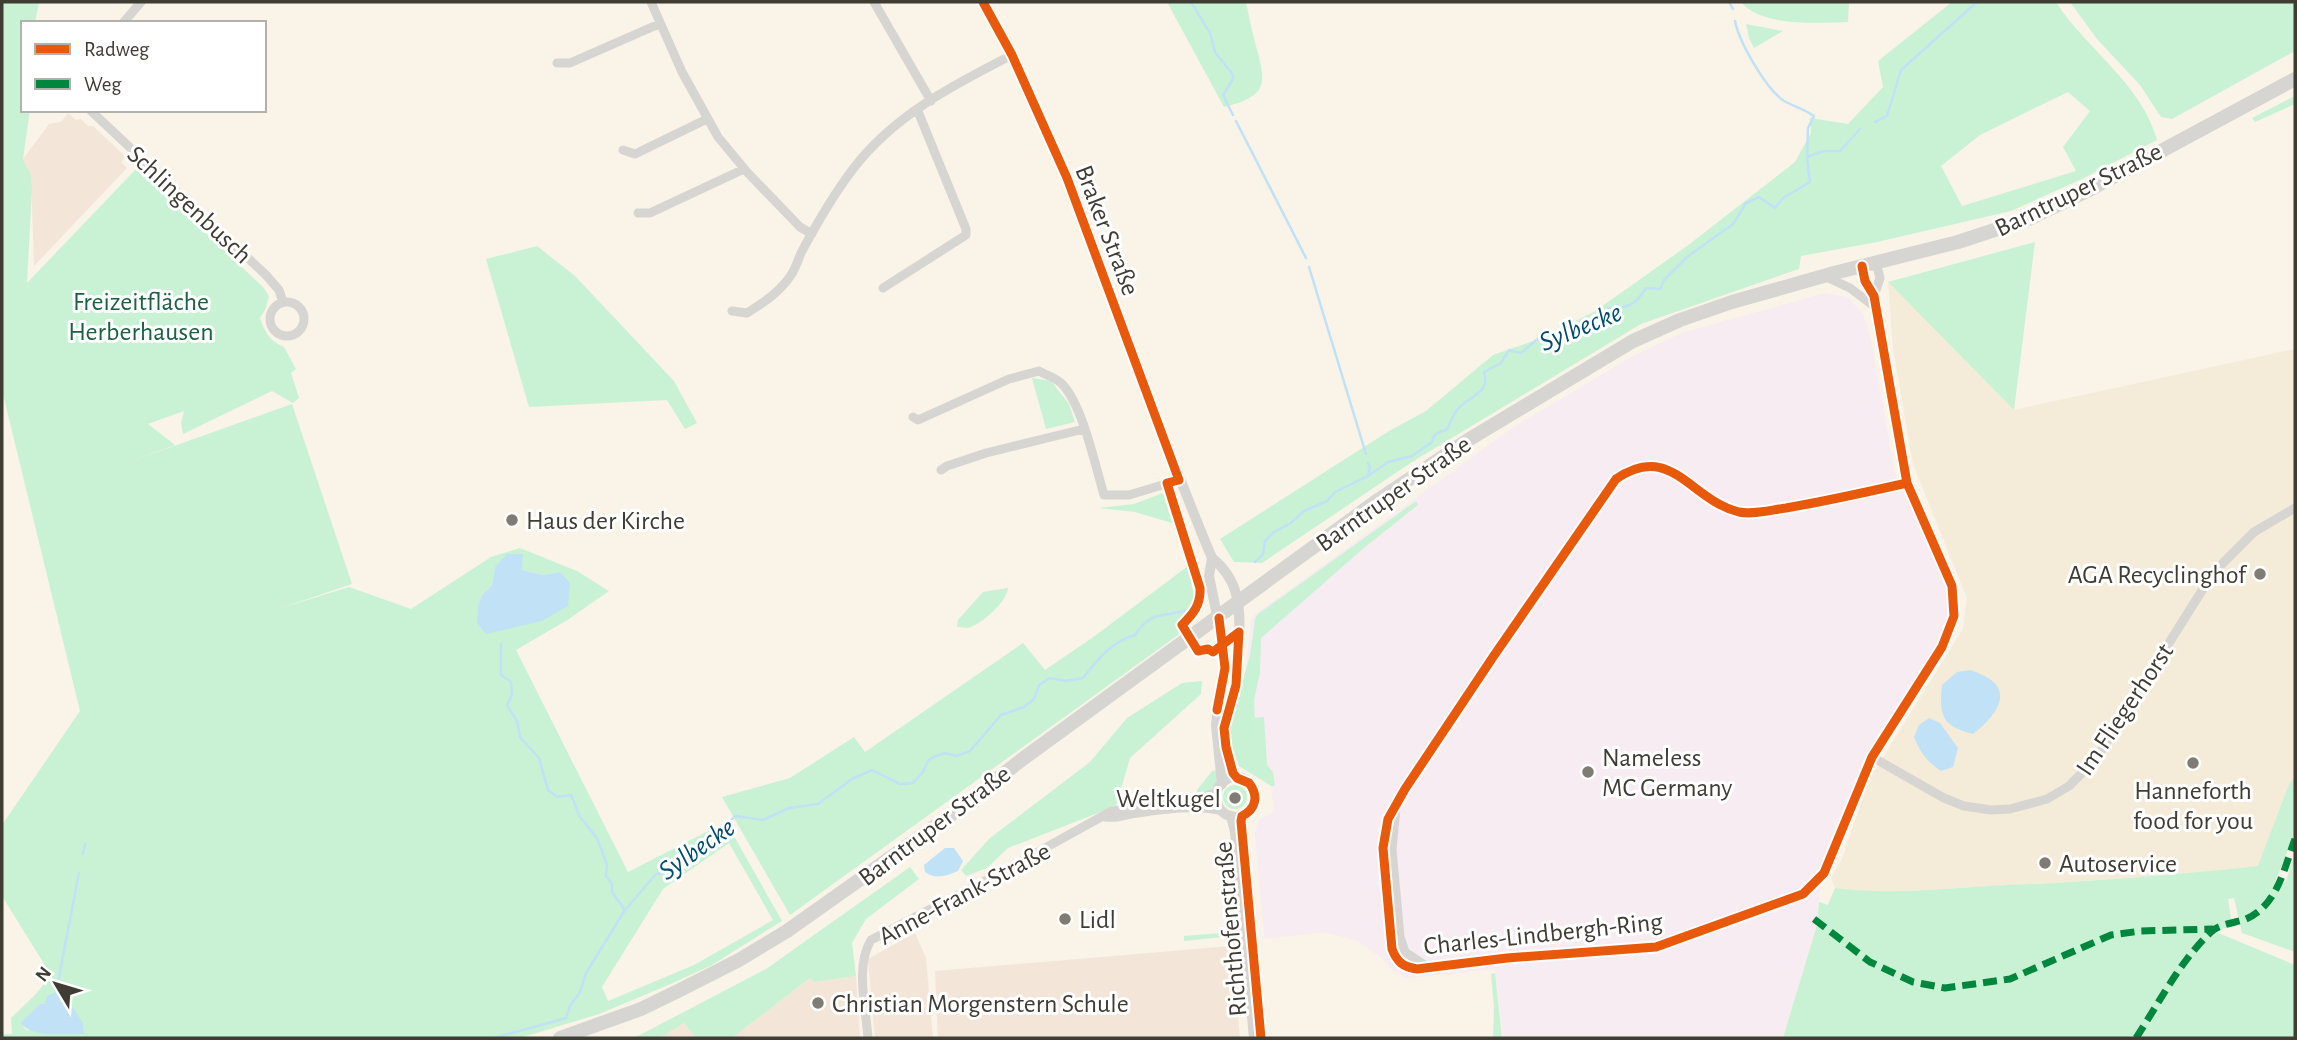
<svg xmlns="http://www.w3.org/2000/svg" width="2297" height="1040" font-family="'Alegreya Sans',sans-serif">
<rect width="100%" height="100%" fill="#f9f3e8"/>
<!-- built -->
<path fill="#f4ebd8" d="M1888 282 2014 410 2295 349V777L2289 784 2259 866 2175 875 2064 882 1868 893 1835 888 1831 878 1842 859 1869 780 1963 629 1967 598 1913 464 1893 348Z"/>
<!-- industrial -->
<path fill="#f6ecf2" d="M1825 293 1847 297 1863 314 1871 340 1895 473 1939 569 1947 590 1948 617 1938 642 1860 768 1822 865 1817 925 1783 1038H1503L1495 969 1405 978 1393 971 1383 959 1358 941 1325 932 1264 939 1255 834 1258 820 1274 812 1271 786 1251 771 1239 766 1236 753 1241 694 1247 664 1251 620 1254 615 1515 426 1633 356 1682 333Z"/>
<!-- education -->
<path fill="#f3e6d8" d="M68 113 76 120 81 119 88 126H93L126 157 121 162 127 168 34 266 31 175 23 159 49 124 61 122Z
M915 933 926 958 933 1038H875L868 959Z
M1231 946 1240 1038H938L935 971Z
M856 976 860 1038H732L810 978 814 982Z
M684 1023 696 1038H660Z"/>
<!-- green -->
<path fill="#c9f2d4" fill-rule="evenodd" d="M2 2H39L35 23H23V110H30L23 159 31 175 32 190 27 283 137 168 263 287 269 296 266 308 260 318C265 333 270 341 284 347L296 369 291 373 299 398 293 403 272 391 183 434 181 423 184 411 148 424 175 445 129 462 292 404 352 584 281 608 349 587 411 609 491 557 520 548 577 571 609 591 569 619 516 650 628 872 726 822 782 921 712 965 666 986 599 1014 520 1038H2V1034H12L11 1018 36 994 51 975 2 896V825L80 711 3 394ZM522 554 521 570 543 575 560 572 486 634 482 595 492 585 495 567ZM729 843 773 920 694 965 608 1001 602 987 663 889ZM41 1003 45 1004 84 1034 26 1030 20 1023Z
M1167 2H1246C1249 17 1252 32 1256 46 1267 85 1267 96 1224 107Z
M1741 2H1849L1848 22C1818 23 1761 27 1741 2Z
M1952 2H2056C2086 49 2142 84 2157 140L2082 179 2011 211 1877 242 1801 256 1799 269 1641 324 1412 462 1262 563 1234 562 1220 539 1389 431 1426 411 1493 355 1533 341 1594 312 1687 246 1795 162 1811 133 1810 118 1848 124 1883 87 1878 61ZM2068 92 2090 111 2063 147 2076 171 1962 206 1941 166 1980 135Z
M2070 2H2295V51L2172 119 2161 117 2140 85 2097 39Z
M1746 24 1783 31 1754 48 1749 38Z
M2295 96V104L2255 122 2252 118Z
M2035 242 2014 410 1888 282Z
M537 246 575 276 674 381 697 423 685 429 667 400 529 407 486 259Z
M1032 378 1051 381 1069 404 1075 422 1046 429Z
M1163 493 1172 523 1135 512 1099 508 1134 504Z
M1416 501 1418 505 1365 547 1261 638 1260 673 1254 700 1255 718 1264 717 1267 765 1273 772 1275 786H1271L1239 766 1237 760H1231L1227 732 1235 699 1242 684 1250 655 1255 619 1258 614Z
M1188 566 1194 597 1189 610 1182 618 1178 635 790 915 722 797 790 778 854 737 865 752 1023 643 1045 670 1092 638Z
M1008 588C1007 602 982 624 968 628 966 628 959 627 957 627L958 620 983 592Z
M1202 681 1201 694 1130 758 1116 806 1008 848 987 868 966 876 961 870 990 838 1090 762 1127 718 1182 683Z
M1218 770C1218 786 1212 791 1197 797V790L1212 771Z
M2295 777V832L2275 882 2285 883 2295 854V952L2242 933 2234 898 2228 899 2232 925 2216 932 2295 965V1038H1783L1817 925 1819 902 1828 905 1835 888C1886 895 1938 889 1990 886 2080 882 2169 876 2258 866L2289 784Z
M1223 797a12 12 0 1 1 24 0a12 12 0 1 1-24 0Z
M910 867 919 879 866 919 852 943 856 976 814 982 810 978 732 1038H696L684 1023 660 1038H634L766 969Z
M1233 932V936L1184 941V936Z
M1495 973 1502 1038H1493L1494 1007 1491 974Z"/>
<!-- water -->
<path fill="#c0e1f6" d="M507 554H523L522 570 543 575 560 572 570 583 568 606 542 621 486 634 477 623 478 606 482 595 492 585 495 567Z
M1971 670C1978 673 1986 676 1991 680 2014 697 1988 723 1973 734 1942 726 1939 716 1942 685L1957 672Z
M1929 718 1940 723 1958 748 1953 767 1941 771C1927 762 1920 752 1914 737L1919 725Z
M945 848H954L963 861 958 871C946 876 936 880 925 872L924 865Z
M56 992 61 1003 71 1005 83 1023 84 1034C65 1033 33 1039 20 1023L41 1003 45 1004 47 996Z"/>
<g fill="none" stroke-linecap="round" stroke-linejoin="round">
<!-- stream -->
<path stroke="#c0e1f6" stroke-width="2.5" d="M1191 2 1210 33 1215 52 1233 75V79L1223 95 1233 115
M1729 2 1733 9
M1735 21C1739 42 1766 89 1784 101 1793 106 1804 109 1814 116L1808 128 1807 157
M1236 121 1306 258
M1875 122 1887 116 1901 70 1977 2
M1309 267 1366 454
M1368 476 1370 468 1368 463
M1255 562 1263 554 1265 541 1274 532 1291 523 1304 511 1327 501 1335 492 1368 476 1388 462 1412 456 1432 442C1434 433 1438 432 1446 430 1451 424 1452 416 1457 410 1469 395 1491 394 1484 372L1501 363 1509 350 1521 353 1539 338C1563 344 1582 316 1604 315L1609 308C1628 309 1636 304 1646 288L1660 289 1664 280 1687 257 1733 224 1746 203 1759 197 1775 208 1783 198 1810 182 1807 157 1824 151H1840L1860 129
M501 644V675L511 682 512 695 507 705 517 721 520 737 539 758 548 790 557 797 571 795 580 817 597 838 607 865 606 876 612 884V892L624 909
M83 854 85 844
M56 992 79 873
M494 1038 566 1018 570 1006 580 992 586 973 625 910 656 874 669 872 706 848 707 841 717 835 735 816 763 820 789 808 818 804 852 779 872 770 900 784 913 783 923 772 928 761 933 757 945 753 956 756 970 751 1001 715 1024 707 1034 699 1039 685 1050 678 1066 681 1083 678C1098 659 1111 642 1135 635 1151 610 1162 618 1187 610"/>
<!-- minor -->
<path stroke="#d6d5d2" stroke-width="9" d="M651 2 682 72 718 137 747 172 800 227 812 234
M874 2 931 101
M123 23 141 2
M557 63H570L659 24
M90 110 266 275 279 290 283 302
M623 150 635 154 707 119
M638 213H650L744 169
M1862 266 1865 281 1874 296 1907 483 1952 586 1954 616 1942 647 1872 757 1824 873 1803 894 1656 947 1507 958 1417 969C1403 967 1397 962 1392 949L1383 848 1388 819 1405 789 1493 657 1616 479C1671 441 1690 500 1739 512 1753 515 1771 510 1786 508 1827 501 1867 492 1907 483
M1824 276 1850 288 1875 307
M883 288 966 235V229L917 109
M1874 296 1880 278 1876 262
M270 319a17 17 0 1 1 34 0a17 17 0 1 1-34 0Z
M732 311 747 313C763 303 780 292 791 275 796 268 798 259 802 251 817 223 834 194 853 169 893 116 953 85 1012 55
M913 417 918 420 1009 379 1039 371C1047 376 1056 377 1063 385 1083 407 1095 465 1104 495H1129L1179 480
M941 470 947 466 986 453 1084 429
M1872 757 1944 798 1964 806 1991 810 2010 809 2047 799 2069 786 2096 759 2213 573 2254 532 2295 508
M1396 808 1392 850 1400 937 1405 952 1426 966
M1105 817C1117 819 1126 814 1138 813 1165 809 1193 805 1220 810
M868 1038C866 1009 855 966 871 940L998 874 1110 812 1137 806 1199 799 1217 792"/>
<!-- tertiary -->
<path stroke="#d6d5d2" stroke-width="10" d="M983 2C1079 178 1134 373 1212 558 1242 582 1240 612 1239 647 1238 659 1239 672 1236 685 1230 715 1213 749 1237 778
M1212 558 1209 576 1225 655 1216 725 1222 784
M1216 797a20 20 0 1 1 40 0a20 20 0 1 1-40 0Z
M1231 816 1235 832 1254 1038
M1242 816 1261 1038"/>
<!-- primary -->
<path stroke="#d6d5d2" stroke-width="14" d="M560 1038 641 1009 678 991 739 960 787 931 948 817 1024 758 1378 500 1468 440 1633 341 1680 320 1732 302 1834 273 1958 242 2031 218 2087 191 2295 79"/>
<!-- quiet -->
<path stroke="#00873e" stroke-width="7" stroke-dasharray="14 7" stroke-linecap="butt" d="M1814 919 1870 962 1913 982 1945 988 2010 979 2111 935 2141 931 2213 929
M2136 1038C2159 1003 2180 961 2211 932 2219 924 2235 923 2246 919 2278 905 2284 868 2295 839"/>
<defs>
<path id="cycleway" d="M983 2 1012 55 1067 178 1179 480 1167 483 1200 588C1201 605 1193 614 1182 625L1198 651 1208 649 1213 652 1239 632
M1862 266 1865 281 1874 296 1907 483 1952 586 1954 616 1942 647 1872 757 1824 873 1803 894 1656 947 1507 958 1417 969C1403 967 1397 962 1392 949L1383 848 1388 819 1405 789 1493 657 1616 479C1671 441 1690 500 1739 512 1753 515 1771 510 1786 508 1827 501 1867 492 1907 483
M1239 632 1236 685 1224 728 1226 747 1233 773 1237 778 1249 783C1259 796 1256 809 1242 816L1241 821 1261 1038
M1217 710 1225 668 1219 618"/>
</defs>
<!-- cycleway casing -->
<use href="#cycleway" stroke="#fff" stroke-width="13"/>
<!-- cycleway -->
<use href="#cycleway" stroke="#e8590c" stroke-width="9"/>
</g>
<!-- markers -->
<g fill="#807c73" stroke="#fff" stroke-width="2.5">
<circle cx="512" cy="520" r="7"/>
<circle cx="2260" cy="574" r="7"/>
<circle cx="2193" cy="763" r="7"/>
<circle cx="1588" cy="772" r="7"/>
<circle cx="1235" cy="798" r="7"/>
<circle cx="2045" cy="863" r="7"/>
<circle cx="1065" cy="919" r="7"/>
<circle cx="818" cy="1003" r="7"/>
</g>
<g text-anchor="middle" stroke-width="6" stroke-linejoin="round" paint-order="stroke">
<!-- street labels -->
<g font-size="26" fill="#3f3c34" stroke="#fff">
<text transform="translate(2078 189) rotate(-26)" y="9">Barntruper Straße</text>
<text transform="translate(190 204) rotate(43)" y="9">Schlingenbusch</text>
<text transform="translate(1108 230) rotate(69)" y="9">Braker Straße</text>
<text transform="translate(1393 493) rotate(-35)" y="9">Barntruper Straße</text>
<text transform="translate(2124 709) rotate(-56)" y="9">Im Fliegerhorst</text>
<text transform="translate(934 825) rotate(-37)" y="9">Barntruper Straße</text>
<text transform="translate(964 893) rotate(-28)" y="9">Anne-Frank-Straße</text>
<text transform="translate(1230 929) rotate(-95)" y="9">Richthofenstraße</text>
<text transform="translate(1543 933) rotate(-6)" y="9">Charles-Lindbergh-Ring</text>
</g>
<!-- park labels -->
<g font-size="26" fill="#1a613f" stroke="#fff">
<text x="141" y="310">Freizeitfläche<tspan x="141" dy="30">Herberhausen</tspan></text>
</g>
<!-- poi labels -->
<g font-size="26" fill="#3f3c34" stroke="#fff" text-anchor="start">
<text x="526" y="529">Haus der Kirche</text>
<text x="2246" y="583" text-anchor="end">AGA Recyclinghof</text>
<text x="1602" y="766">Nameless<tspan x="1602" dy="30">MC Germany</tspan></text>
<text x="2193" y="799" text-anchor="middle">Hanneforth<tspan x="2193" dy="30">food for you</tspan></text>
<text x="1221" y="807" text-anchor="end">Weltkugel</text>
<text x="2059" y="872">Autoservice</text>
<text x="1079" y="928">Lidl</text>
<text x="832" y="1012">Christian Morgenstern Schule</text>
</g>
<!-- water labels -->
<g font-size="28" font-style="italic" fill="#004b70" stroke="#fff">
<text transform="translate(1580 326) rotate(-22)" y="10">Sylbecke</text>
<text transform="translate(696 848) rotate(-35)" y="10">Sylbecke</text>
</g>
</g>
<!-- border -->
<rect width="2297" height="1040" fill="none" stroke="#3f3c34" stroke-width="7"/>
<!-- legend -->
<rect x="21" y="21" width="245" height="91" fill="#ffffff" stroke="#b2b1ae" stroke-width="2"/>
<rect x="35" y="44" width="35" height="10" fill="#e8590c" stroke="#b2b1ae" stroke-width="2"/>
<text x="84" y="56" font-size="21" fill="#3f3c34">Radweg</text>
<rect x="35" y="79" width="35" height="10" fill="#00873e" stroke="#b2b1ae" stroke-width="2"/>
<text x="84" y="91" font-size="21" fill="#3f3c34">Weg</text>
<!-- north arrow -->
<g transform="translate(56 984) rotate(308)" stroke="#ffffff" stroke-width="5" paint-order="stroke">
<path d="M0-5L12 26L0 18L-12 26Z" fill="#3f3c34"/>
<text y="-10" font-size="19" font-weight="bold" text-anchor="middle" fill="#3f3c34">N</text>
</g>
</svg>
